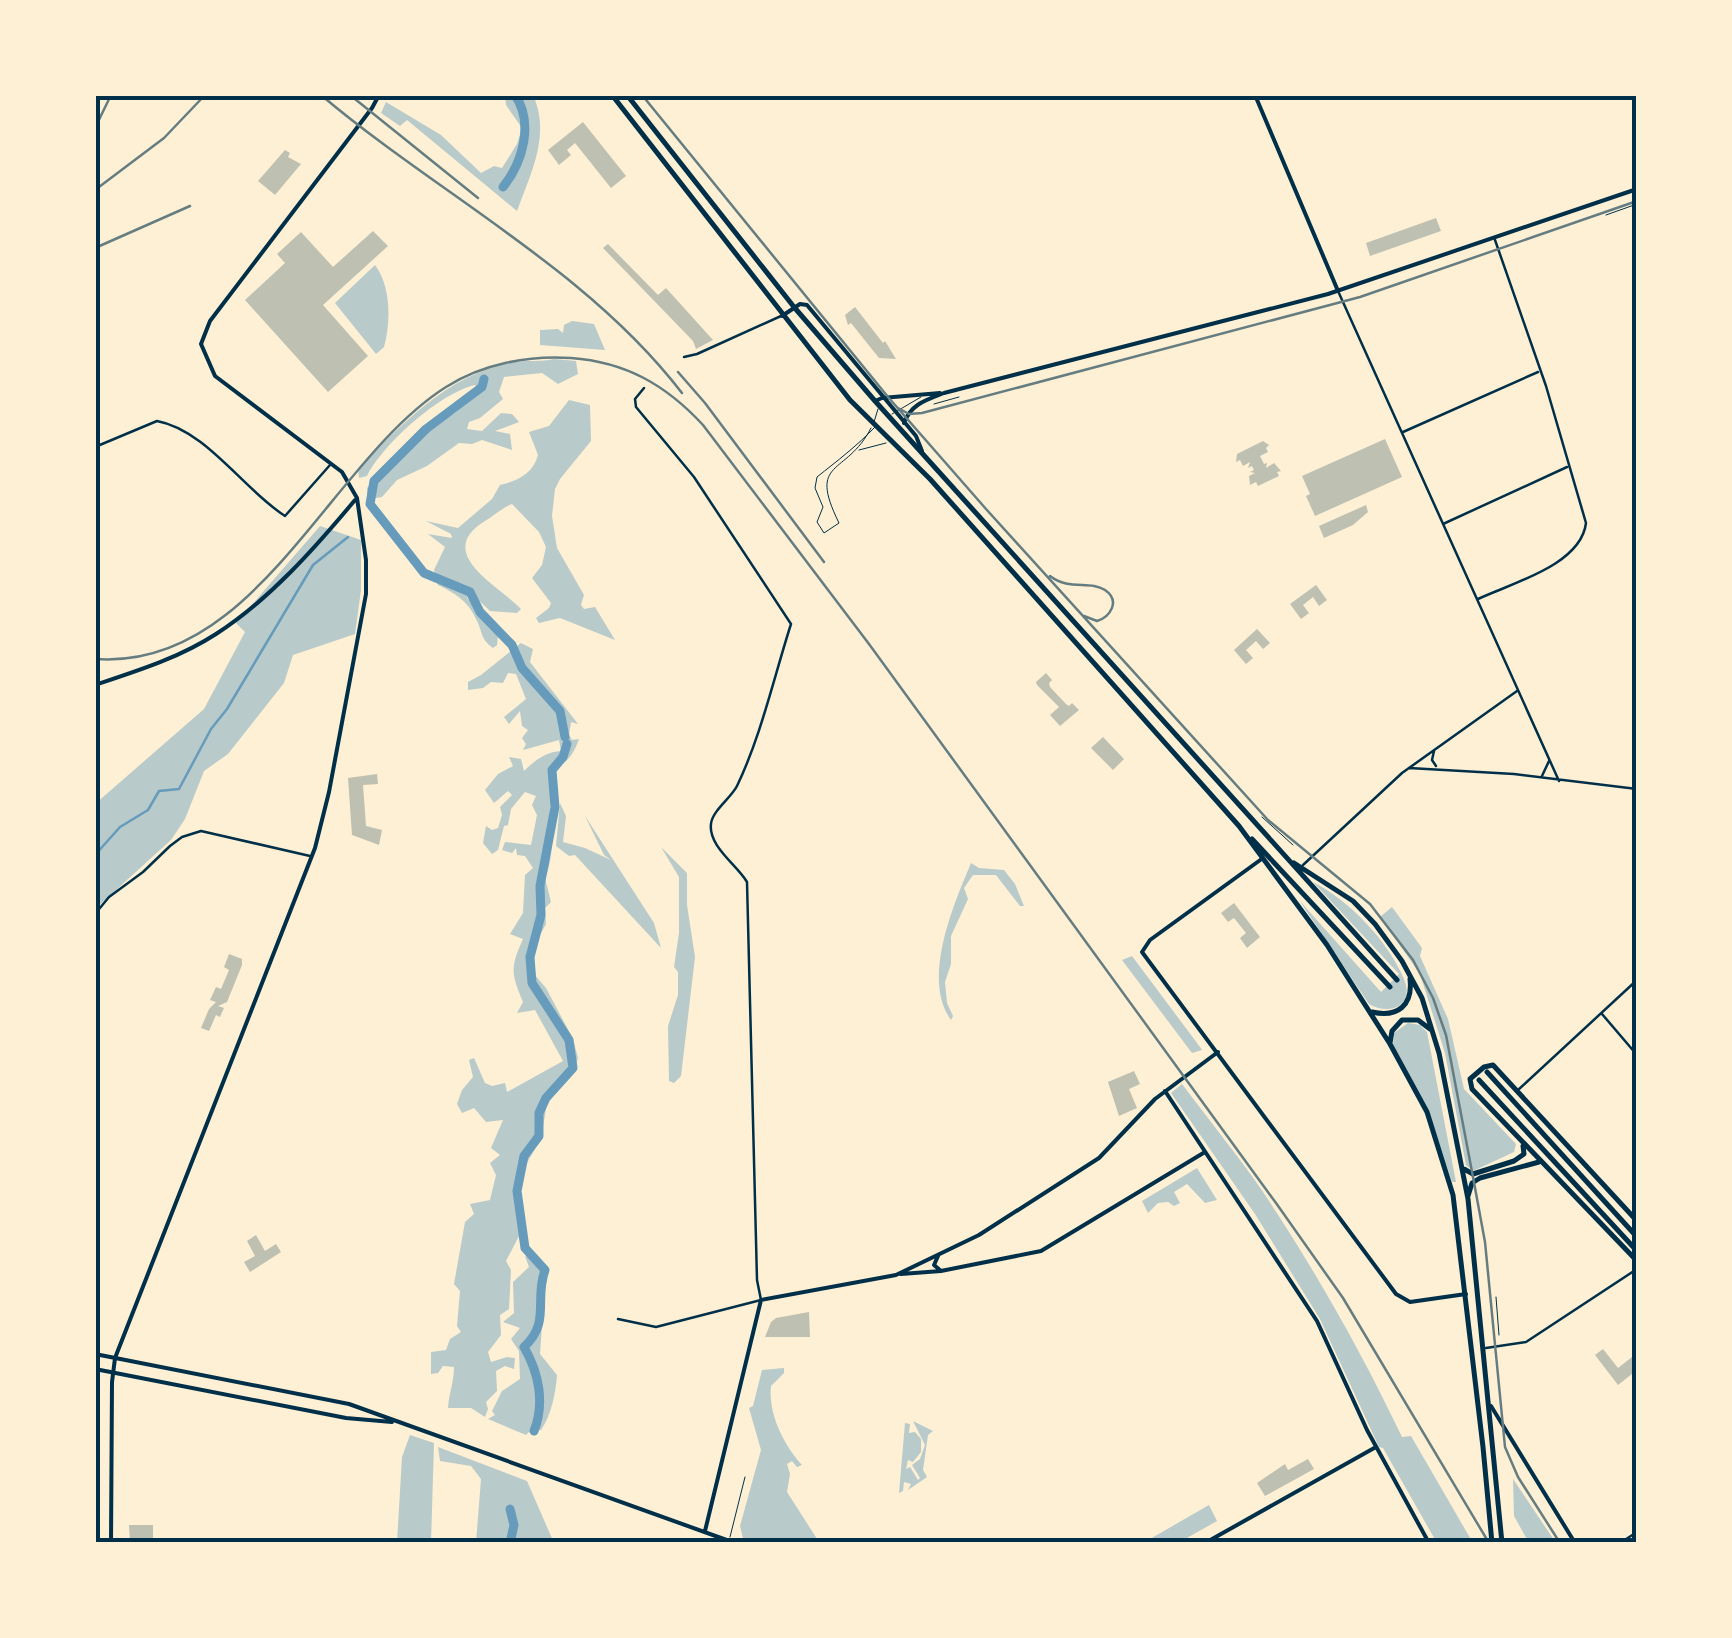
<svg xmlns="http://www.w3.org/2000/svg" width="1732" height="1638" font-family="'Fira Sans',sans-serif">
<rect width="100%" height="100%" fill="#fdf0d5"/>
<!-- green -->
<path fill="#b9caca" d="M505 95H533C551 135 531 172 517 211L407 120 400 126 381 113 386 102 441 135 481 173 494 166 502 168 517 144 522 128 506 105Z
M375 265C391 286 391 322 384 347L376 354 335 303Z
M572 321 594 324 605 350 540 345V330L558 329 563 333 564 325Z
M554 359 576 361 578 374 558 384 542 373 504 377 499 392 503 399 480 418 469 422 467 429 482 431 501 413 512 414 519 422 495 431 510 434 512 450 482 440 472 444 459 443 427 466 397 480 382 497 371 499 367 496V488L413 439 455 413 480 393 475 385C440 393 383 444 367 476L359 478 358 468C403 424 448 373 515 362 528 360 541 362 554 359Z
M569 400 590 405 591 441 560 479 555 489 552 516 557 548 584 595 581 605 584 609 595 607 615 640 560 618 539 623 536 618 549 608 551 603 532 578 542 565 546 547 539 532 512 504C502 508 495 515 485 521 433 553 498 585 521 609L517 613 490 611 467 589V598L498 636 497 645 493 648C480 639 483 632 476 619 468 601 455 593 438 585L434 570 445 547 428 534 452 538 451 534 426 521 458 528 492 499 500 485C517 481 533 474 538 455L529 432 549 426Z
M320 526 361 540V590L355 634 293 655 284 683 228 754 204 771 185 819 171 840 95 909V804L204 709 245 632 236 623Z
M521 643 533 649 530 662 578 724 571 722 569 735 572 740 579 739C574 754 568 761 554 770L549 821 553 825C552 840 552 864 545 878L551 902 545 908 546 924 534 946V974L546 988 573 1039 578 1058 575 1067 548 1098 541 1138 523 1170H517L514 1194 520 1234 506 1261 511 1270 509 1309 500 1315 501 1335 488 1352 491 1362 507 1357 515 1358 514 1369 505 1366 496 1371 497 1391 486 1402 488 1409 485 1417 471 1408H448C449 1393 454 1382 454 1367L443 1366 438 1373 431 1374V1352L446 1350 450 1339 461 1332 457 1326 460 1291 454 1284 465 1222 474 1214 470 1204 490 1200 496 1175 490 1163 500 1155 491 1148 503 1120 486 1122 474 1108 462 1113 457 1104 462 1090 473 1077 469 1060 474 1058 485 1083 492 1086 505 1083 507 1092 563 1061 535 1010 517 1013 523 1002C511 973 510 968 523 939L510 934 523 913 525 875 533 868 525 856 517 855 516 848 512 853 502 850 505 842 531 845 537 815 532 805 536 796 525 792 511 809 508 825 504 826 498 850 492 854 483 843 486 826 492 830 498 828 502 815 500 807 512 795 508 791 494 803 485 790 498 774 513 766 509 757 521 759 524 771C535 760 546 752 561 751L559 740 523 750 526 744 522 738 528 730 522 726 520 711 509 724 504 717 526 699 516 674 508 673 503 683 491 682 483 688 468 690V682L481 675Z
M560 803 566 816 563 842 585 848 611 860 604 855 585 816 654 923 661 948 575 855 569 856 556 846Z
M661 847 687 873V905L695 957 681 1076 674 1083 669 1081 668 1026 678 995V972L674 967 679 933V877Z
M971 863 979 868 1004 870 1015 884 1024 906H1020L996 875H973L964 888 968 899 951 936V964L945 982 947 1003 953 1016 951 1020C921 979 954 904 971 863Z
M1313 882C1350 901 1388 941 1404 979 1415 1006 1389 1016 1369 1004L1299 900 1381 992 1399 974Z
M1392 907 1422 948 1420 956 1448 1019 1464 1089 1516 1144 1514 1152 1473 1171 1466 1165 1445 1053 1420 974 1380 917Z
M1132 956 1200 1047 1202 1050 1192 1053 1122 960Z
M1408 1023 1420 1025 1427 1032 1456 1182H1452L1432 1121 1393 1045 1394 1033Z
M1182 1084C1208 1119 1236 1153 1261 1189 1314 1268 1361 1351 1402 1437L1411 1436 1473 1543H1437L1383 1448 1379 1447 1320 1319 1255 1214 1171 1093Z
M1197 1168 1217 1200 1205 1203 1187 1184 1174 1192 1180 1203 1174 1206 1168 1202 1158 1203 1148 1213 1142 1201Z
M525 1256 541 1262 545 1281 540 1354 557 1375C556 1392 551 1416 541 1430L530 1431 526 1435 488 1419 495 1415 492 1411 502 1391 520 1379 519 1351 511 1339 520 1328 503 1322 514 1313 513 1282 529 1267Z
M784 1368V1373L771 1386C768 1414 784 1445 802 1465L797 1467 792 1461 787 1464 790 1474 787 1492 819 1542 744 1543 740 1526 761 1450 749 1408 753 1406 762 1370Z
M913 1421 933 1431 928 1435 923 1470 927 1477 908 1490 911 1484 904 1482 903 1491 899 1493 905 1423 910 1424 909 1433 915 1432 921 1439V1452L913 1462 908 1460 906 1469 910 1467 918 1480 920 1478 912 1465 920 1459 925 1445Z
M410 1435 434 1443 431 1543H397L402 1457Z
M438 1447 527 1481 554 1543H476L481 1479 471 1466 440 1461Z
M1513 1479 1556 1543H1529L1514 1516Z
M1209 1505 1217 1521 1178 1543H1143Z"/>
<g fill="none" stroke-linecap="round" stroke-linejoin="round">
<!-- stream -->
<path stroke="#669bbc" stroke-width="2.5" d="M95 855 120 827 148 810 159 791 179 789 211 729 227 709 313 565 348 537
M513 1539 517 1543"/>
<!-- river -->
<path stroke="#669bbc" stroke-width="9" d="M503 187C523 162 534 123 515 95
M484 379 482 387 426 429 374 481 370 504 424 573 470 592 480 612 512 645 522 668 560 711 565 737
M534 1431C545 1403 539 1373 524 1347 551 1322 534 1300 545 1270L525 1248 517 1191 524 1156 539 1136V1113L546 1098 573 1068 569 1040 532 983 530 957 541 915 540 886 555 807 552 770 563 757 567 744
M510 1543 514 1525 510 1509"/>
</g>
<!-- building -->
<path fill="#bec0b2" d="M583 122 626 176 611 188 575 143 567 150 571 155 559 165 548 150Z
M285 150 290 153 288 157 301 164 275 195 258 181Z
M1436 218 1441 231 1370 256 1366 243Z
M373 231 388 246 323 305 368 356 328 392 245 300 285 263 277 254 301 232 333 267Z
M608 244 658 295 666 288 713 340 696 349 693 341 603 248Z
M855 307 883 343 885 341 896 359 879 358 851 323 848 325 845 315Z
M1385 439 1402 477 1315 516 1306 496 1310 494 1302 476Z
M1263 441 1269 445 1266 448 1268 452 1260 456 1264 464 1267 463 1266 468 1274 463 1281 471 1277 472 1279 476 1258 486 1256 482 1250 485 1249 476 1255 473 1250 472 1254 470 1252 466 1248 468 1250 462 1243 466 1240 460 1236 462 1237 454Z
M1366 505 1368 512 1353 525 1324 538 1319 526Z
M1316 585 1327 600 1319 606 1313 597 1303 605 1309 613 1301 619 1290 604Z
M1257 629 1270 643 1263 649 1256 641 1246 650 1253 658 1246 664 1234 650Z
M1046 673 1052 680 1049 683 1050 687 1066 704 1069 706 1072 703 1079 710 1060 726 1050 715 1059 707 1037 685 1036 682Z
M1103 737 1124 759 1113 770 1091 748Z
M377 774 378 784 363 785 366 826 382 830 379 845 352 835 348 778Z
M1234 903 1260 937 1247 948 1240 938 1246 933 1234 918 1228 922 1221 913Z
M229 954 242 959V965L227 1002 218 1006 224 1008 220 1017 216 1015 209 1031 201 1028 209 1009 216 1002 210 1000 216 987 221 989 229 970 224 967Z
M1134 1071 1140 1084 1129 1089 1137 1108 1119 1116 1108 1082Z
M256 1235 265 1251 276 1244 281 1252 250 1272 244 1262 255 1256 247 1241Z
M809 1312 810 1337H765L771 1322 776 1318Z
M1603 1349 1618 1368 1637 1353V1370L1618 1385 1595 1355Z
M1308 1459 1314 1469 1265 1496 1257 1483 1285 1464 1288 1470Z
M129 1525H153V1543H130Z"/>
<g fill="none" stroke-linecap="round" stroke-linejoin="round">
<!-- path -->
<path stroke="#003049" stroke-width="1" d="M1606 215 1637 204
M934 404 959 397
M1262 817 1293 845
M1496 1297 1499 1335"/>
<!-- service -->
<path stroke="#003049" stroke-width="1" d="M892 414 921 397
M874 422 878 409
M871 428C846 477 807 458 839 523L824 533 817 522 823 507 815 488 817 477C837 461 857 446 875 427
M859 450 886 443
M730 1537 745 1477"/>
<!-- minor -->
<path stroke="#003049" stroke-width="2.5" d="M1338 291 1559 781
M684 357 697 354 781 316
M1403 432 1538 372
M95 447 157 421C206 430 244 490 285 516L330 465
M1443 524 1567 467
M1478 599C1512 583 1581 565 1586 523L1546 386 1495 240
M1434 751 1432 760 1436 766
M1409 768 1514 774 1637 789
M1542 776 1549 761
M1303 865 1402 773 1517 691
M95 914 109 897 143 872 170 846 182 837 201 831 310 856
M1602 1014 1637 1055
M1518 1090 1637 980
M618 1319 656 1327 761 1300 757 1280 747 882C737 865 708 846 711 824 712 811 731 798 737 786 761 736 774 677 791 624L694 477 636 407 635 399 644 388
M1486 1348 1526 1342 1637 1269
M1620 1543 1637 1532"/>
<!-- tertiary -->
<path stroke="#003049" stroke-width="4" d="M1255 95 1338 291
M782 316 800 304 807 305 916 436 922 451
M875 401 882 398 940 393
M904 423C911 404 926 400 944 393L1328 294 1637 189
M95 685C137 671 179 658 216 634 269 600 315 548 355 500
M1263 858 1150 940 1142 952 1396 1294 1410 1302 1466 1294
M1165 1091 1317 1321 1367 1430 1429 1543
M938 1256 934 1265 941 1271
M901 1274 941 1271 1041 1251 1205 1152
M95 1354 349 1404 735 1543
M95 1369 346 1418 392 1422
M705 1531 761 1300 896 1275 979 1235 1099 1158 1155 1099 1218 1052
M111 1543 112 1382 115 1358 315 848 329 792 366 594V560L357 498 342 472 215 376 201 344 210 321 372 108 379 95
M1205 1543 1376 1447"/>
<!-- secondary -->
<path stroke="#003049" stroke-width="4" d="M1491 1406 1575 1543"/>
<!-- primary -->
<path stroke="#003049" stroke-width="5" d="M612 95 850 400 930 479 1239 826 1327 945 1390 1044 1427 1112 1453 1195 1483 1447 1492 1543
M627 95 794 307 875 401 1397 980
M1252 839 1390 987
M1294 863 1353 901 1375 924 1402 961 1422 998 1439 1053 1468 1199 1502 1543
M1372 1012C1398 1018 1413 1005 1410 979
M1390 1043 1392 1031 1402 1020H1418L1430 1029
M1487 1072 1637 1237
M1479 1080 1637 1251
M1464 1169 1473 1174 1514 1161 1524 1154 1523 1146
M1468 1196 1472 1183 1480 1178 1539 1162
M1637 1221 1493 1065 1484 1067 1470 1079 1472 1089 1637 1261"/>
<!-- tram -->
<path stroke="#657d81" stroke-width="2.5" d="M642 95 888 397 986 509 1268 820 1370 904 1413 960 1433 998 1446 1035 1473 1177 1485 1242 1505 1447 1518 1477 1560 1543
M898 408 909 414 922 413 1360 297 1637 201
M1050 576C1069 591 1090 580 1105 590 1121 601 1110 617 1097 621L1084 616"/>
<!-- rail -->
<path stroke="#657d81" stroke-width="2.5" d="M321 95C439 195 587 269 682 393
M350 95 478 198
M95 128 111 95
M95 190 164 138 205 95
M95 248 190 206
M678 372 705 403 824 562
M95 659C256 671 329 461 446 387 482 364 529 355 571 358 626 362 666 385 703 425L869 644 1276 1203 1343 1298 1489 1543"/>
</g>
<!-- border -->
<rect width="1732" height="1638" fill="none" stroke="#fdf0d5" stroke-width="195"/>
<rect x="98" y="98" width="1536" height="1442" fill="none" stroke="#003049" stroke-width="4"/>
</svg>
